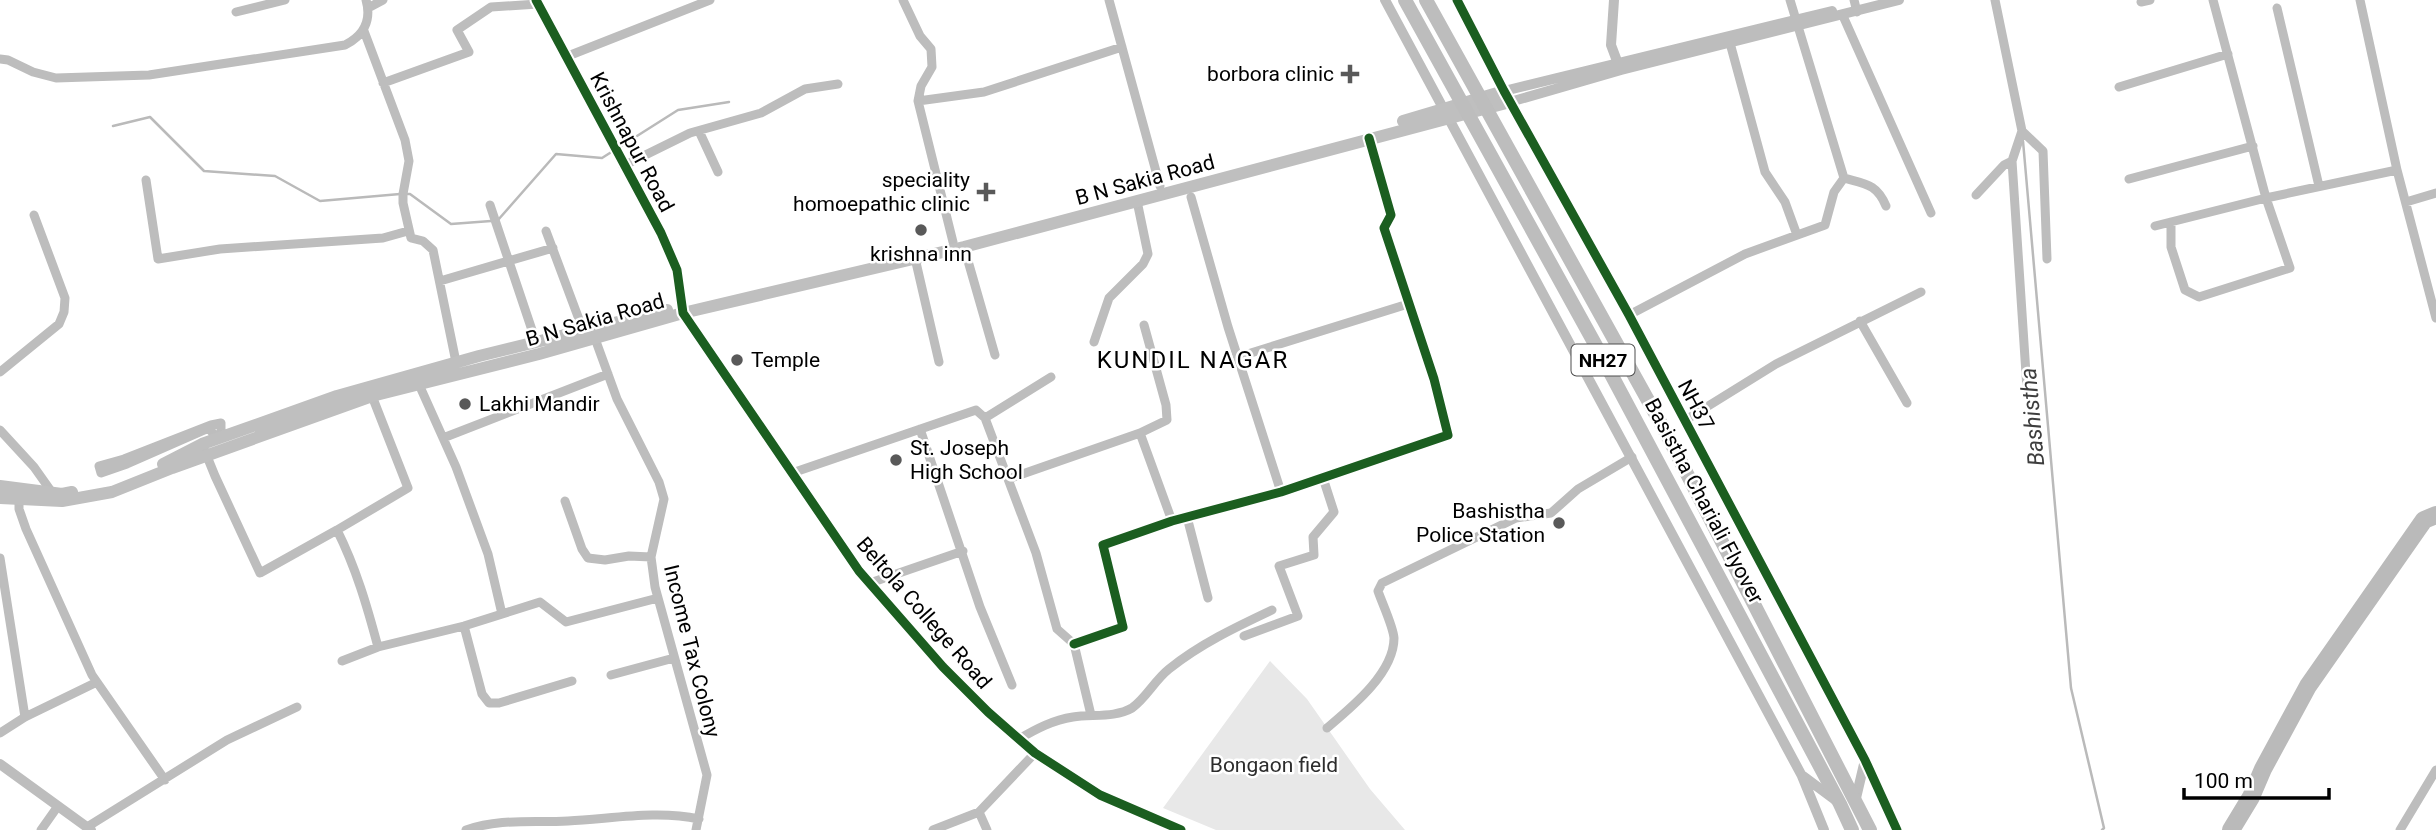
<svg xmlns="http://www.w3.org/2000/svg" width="2436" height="830" font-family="Roboto,sans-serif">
<rect width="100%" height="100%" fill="#fff"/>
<!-- green -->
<path fill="#e8e8e8" d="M1270 661 1307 699 1370 789 1405 830H1216L1163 808Z"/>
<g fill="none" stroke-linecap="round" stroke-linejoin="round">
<!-- stream -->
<path stroke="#bababa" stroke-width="2.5" d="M113 126 150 117 204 171 275 176 320 201 400 194
M2023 141 2071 688 2104 828 2102 830
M618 148 678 110 729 102
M407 194H410L451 224 491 221
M498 220 556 154 602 158 613 151"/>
<!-- river -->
<path stroke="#bababa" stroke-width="18" d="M2231 830 2251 797 2263 769 2308 686 2424 520 2436 515"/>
<!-- minor -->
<path stroke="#bdbdbd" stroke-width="9" d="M536 0 661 233 677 270 682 306
M903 0 920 36 931 49 932 67 921 86 918 101 953 242
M1109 0 1160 186
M1854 0 1857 12
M1995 0 2022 131
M2213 0 2266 198 2397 170 2436 318
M2360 0 2397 170
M2141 2 2150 0
M368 8 383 0
M2277 8 2319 186
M236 12 285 0
M1843 16 1931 213
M364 31 405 140 409 161 403 194V203L411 238 423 241 433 250 456 362
M1730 43 1765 172 1785 202 1797 235
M568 56 710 0
M0 59 8 60 33 72 56 78 149 75 345 45C363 36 372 21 366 0
M383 83 469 52 457 30 491 7 538 4
M2119 87 2228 54
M918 101 984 92 1122 47
M699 131 718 172
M2012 161 2027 389
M623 166 690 133 761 113 805 89 838 84
M1844 178C1866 184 1877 184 1886 206
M2129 179 2253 146
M146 180 158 259 220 249 383 238 408 231
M1976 195 2004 165 2012 161 2022 131 2043 151 2047 259
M1191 197 1228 327 1281 492
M2406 202 2436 193
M490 205 536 342
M2155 226 2266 198 2290 268 2199 297 2185 290 2171 247V222
M546 231 583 330
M964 247 995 355
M915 258 939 362
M440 281 553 248
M1629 315 1745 254 1825 225 1834 192 1844 178 1790 0
M1860 321 1907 403
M593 333 617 399 659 482 664 499 651 557 655 587 707 775 696 830
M1094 342 1109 298 1143 264 1148 254 1137 201
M1238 357 1408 304
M0 372 59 324 64 312 65 298 34 215
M1051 377 985 418 1008 479 1140 433 1172 521
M417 380 456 467 488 554 502 614
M372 396 408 488 337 530C356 568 367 606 378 647
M1684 421 1776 364 1921 292
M920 429 980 607 1012 685
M0 430 34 467 51 491
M1140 433 1167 420 1166 405 1144 325
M443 438 608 374
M217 439 209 428 127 464 101 473 99 466 124 459 211 425 221 423V430L224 436
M202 444 215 476 260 573 337 530
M792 473 976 410 985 418
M1008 479 1036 553 1057 629 1074 644 1091 715
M19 494V509L26 529 92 675 165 780
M565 501 582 549 588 558 605 560 629 556 651 557
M1187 517 1208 598
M0 558 25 717
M870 583 963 551
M464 626 482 694 489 703H499L572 681
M1244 636 1298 616 1279 566 1314 555 1313 537 1334 512 1323 478
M1074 644 1123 627 1103 545 1172 521 1281 492 1448 435 1434 379 1384 228 1391 215 1369 138
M342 661 378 647 464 626 540 602 566 622 658 598
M611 675 674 658
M1327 728C1352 707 1394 673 1394 638 1393 626 1382 603 1378 591L1382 583 1516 518 1551 513 1578 489 1632 457
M0 733 25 717 97 682
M1019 739C1036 729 1053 720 1073 717 1092 714 1115 718 1132 708 1146 698 1155 680 1169 669 1200 644 1236 627 1272 610
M87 827 227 740 297 707
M41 830 58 806
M466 830C501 818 533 823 568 821 611 819 657 810 699 819
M933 830 979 812
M987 830 979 812 1035 753
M2400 830 2436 770"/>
<!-- tertiary -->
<path stroke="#bdbdbd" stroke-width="10" d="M1385 0 1802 776 1824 830
M1457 0 1504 91 1629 315 1865 760 1897 830
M1614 0 1611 45 1620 69
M1504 91 1832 11
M1510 102 1621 70 1899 0
M682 306 683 313 859 571 943 667 988 712 1035 753 1100 795 1181 830
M0 764 91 830
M1803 776 1838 802
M1856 798 1865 760"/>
<!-- secondary -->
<path stroke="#bfbfbf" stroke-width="12" d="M1403 121 1504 91
M163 464 202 444 337 396 479 356 667 310
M0 486 62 494 72 492
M0 498 62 501 112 492 172 468 372 396 539 354 683 313 964 247 1510 102"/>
<!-- trunk -->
<path stroke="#bdbdbd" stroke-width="14" d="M1405 0 1595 344 1840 804 1852 830
M1426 0 1665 431 1870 830"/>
<defs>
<path id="cycleway" d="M536 0 661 233 677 270 683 313 859 571 943 667 988 712 1035 753 1100 795 1181 830
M1457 0 1504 91 1629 315 1865 760 1897 830
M1074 644 1123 627 1103 545 1172 521 1281 492 1448 435 1434 379 1384 228 1391 215 1369 138"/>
</defs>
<!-- cycleway casing -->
<use href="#cycleway" stroke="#fff" stroke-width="13"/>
<!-- cycleway -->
<use href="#cycleway" stroke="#1b5e20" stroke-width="9"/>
</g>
<!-- markers -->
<g fill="#595959" stroke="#fff" stroke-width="2.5">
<path d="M1346.5 63.5h7v7h7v7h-7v7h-7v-7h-7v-7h7z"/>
<path d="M982.5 181.5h7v7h7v7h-7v7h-7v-7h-7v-7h7z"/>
<circle cx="921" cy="230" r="7"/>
<circle cx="737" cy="360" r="7"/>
<circle cx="465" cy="404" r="7"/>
<circle cx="896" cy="460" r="7"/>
<circle cx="1559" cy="523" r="7"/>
</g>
<g text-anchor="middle" stroke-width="5" stroke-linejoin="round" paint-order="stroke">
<!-- shield labels -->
<rect fill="#fff" stroke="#4c4c4c" stroke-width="2" x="1571.5" y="344.5" width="63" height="31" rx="5"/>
<g font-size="19" font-weight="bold" fill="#000">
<text x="1603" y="367">NH27</text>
</g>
<!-- poi labels -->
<g font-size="21" fill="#000" stroke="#fff" text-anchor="end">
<text x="1334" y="81">borbora clinic</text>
<text x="970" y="187">speciality<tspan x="970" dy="24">homoepathic clinic</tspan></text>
<text x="921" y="261" text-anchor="middle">krishna inn</text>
<text x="751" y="367" text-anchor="start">Temple</text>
<text x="479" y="411" text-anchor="start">Lakhi Mandir</text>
<text x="910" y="455" text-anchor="start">St. Joseph<tspan x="910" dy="24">High School</tspan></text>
<text x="1545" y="518">Bashistha<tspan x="1545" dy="24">Police Station</tspan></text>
</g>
<!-- street labels -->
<g font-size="21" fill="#000" stroke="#fff">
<text transform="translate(632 142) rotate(62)" y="7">Krishnapur Road</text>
<text transform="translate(1145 180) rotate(-15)" y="7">B N Sakia Road</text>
<text transform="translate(595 320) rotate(-16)" y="7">B N Sakia Road</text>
<text transform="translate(1696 405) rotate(62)" y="7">NH37</text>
<text transform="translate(1704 501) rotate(62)" y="7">Basistha Chariali Flyover</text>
<text transform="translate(924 613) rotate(49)" y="7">Beltola College Road</text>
<text transform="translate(692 651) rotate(76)" y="7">Income Tax Colony</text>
</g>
<!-- park labels -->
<g font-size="21" fill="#2d2d2d" stroke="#fff">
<text x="1274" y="772">Bongaon field</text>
</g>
<!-- water labels -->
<g font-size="23" font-style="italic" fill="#3e3e3e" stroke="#fff">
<text transform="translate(2032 417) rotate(-95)" y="8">Bashistha</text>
</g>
<!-- quarter labels -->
<g font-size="24" letter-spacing="2" fill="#000" stroke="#fff">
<text x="1193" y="368">KUNDIL NAGAR</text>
</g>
</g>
<!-- scale -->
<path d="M2184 788v10h145v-10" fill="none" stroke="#000000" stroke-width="3.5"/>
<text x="2194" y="788" font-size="21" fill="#000000" stroke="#ffffff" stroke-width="5" paint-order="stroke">100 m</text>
</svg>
